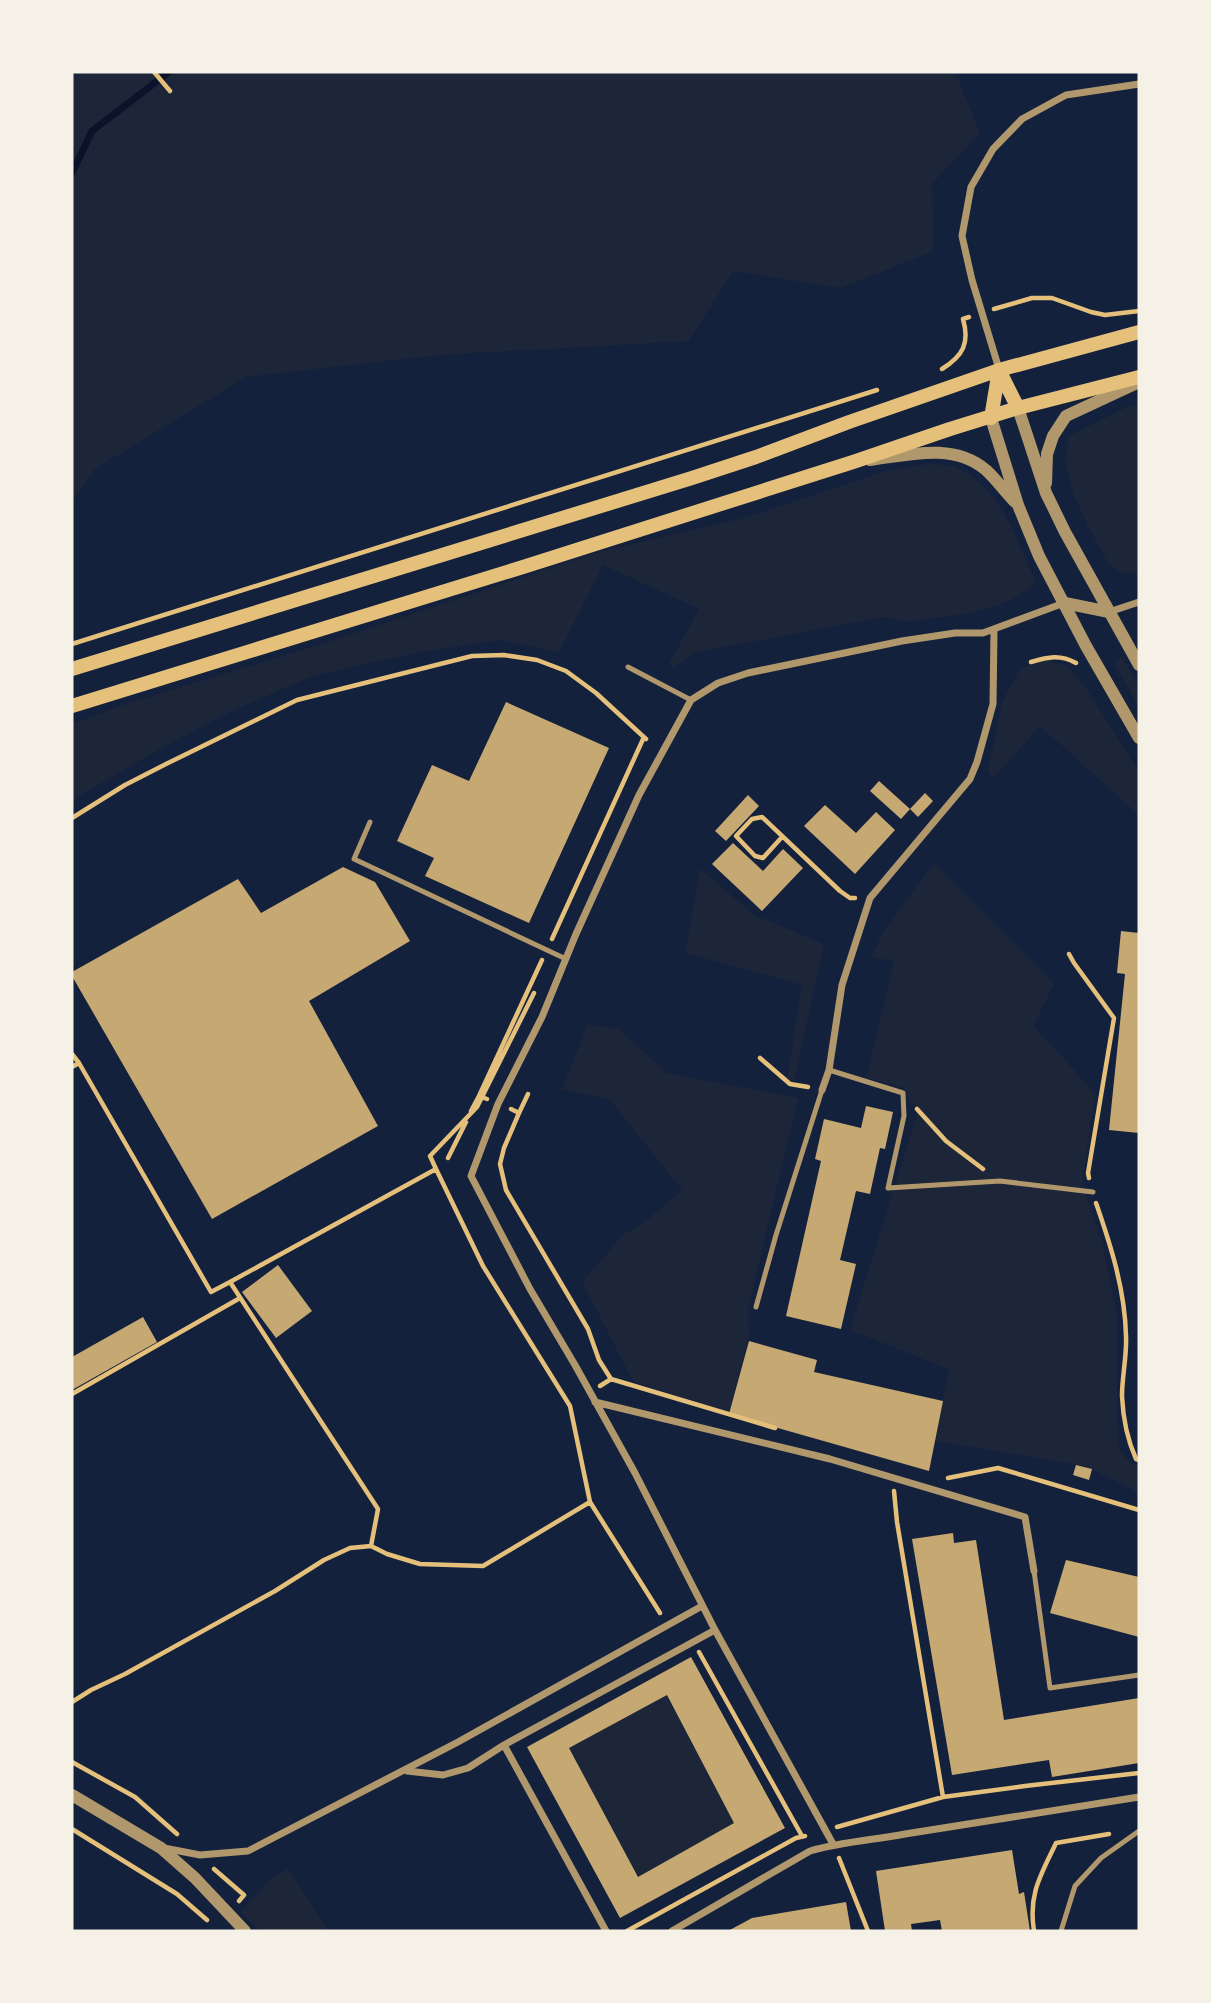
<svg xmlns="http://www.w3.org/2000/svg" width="1211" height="2003" font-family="Cabin,sans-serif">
<rect width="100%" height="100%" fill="#14213d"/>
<!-- green -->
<path fill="#1d2539" d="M72 72H955L980 133 932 184 934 251 841 288 733 271 689 341 439 355 246 377 95 469 72 503Z
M1139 404V572L1125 574 1109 565 1090 530 1073 493 1065 460 1069 436 1129 406Z
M928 464C937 465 947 464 955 467 1002 486 1017 542 1036 583 1008 608 970 614 934 618 925 619 915 622 906 621 899 621 892 618 885 617L696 652 673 668 669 664 699 609 603 565 559 652 499 640 415 653 313 676 230 712 160 749 72 800V724L126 704 328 642 598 552 744 518 889 470Z
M1122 657 1139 687V707L1114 663Z
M1043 660 1067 666 1086 688 1139 772V815L1040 726 993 779 988 770 1002 702 1020 669Z
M934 863 1054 983 1034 1026 1095 1093 1082 1184 1101 1239 1118 1317 1117 1401 1119 1449 1130 1463 1139 1468V1493L1085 1466 935 1441 949 1369 850 1330 917 1114 904 1088 866 1078 894 962 872 956 883 932Z
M700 868 754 915 824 944 793 1087 786 1085 802 985 685 953Z
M588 1024 619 1029 667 1073 798 1098 748 1310 749 1333 729 1414 633 1381 582 1282 624 1234 641 1225 682 1190 610 1100 562 1089Z
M667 1695 734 1823 638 1877 569 1748Z
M288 1868 328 1931H260L240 1912 272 1878Z"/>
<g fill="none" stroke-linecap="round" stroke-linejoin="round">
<!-- stream -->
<path stroke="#0b132b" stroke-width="7" d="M72 173 92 131 169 72"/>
</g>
<!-- building -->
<path fill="#c6a872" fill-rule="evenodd" d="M506 702 609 748 529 923 425 876 434 858 397 841 432 765 469 781Z
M879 781 910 809 901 819 870 791Z
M925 793 933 801 918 817 910 809Z
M748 795 759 806 726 841 715 831Z
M825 805 856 833 876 812 895 830 855 874 804 826Z
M733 843 763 871 783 849 803 868 762 911 712 864Z
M343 867 375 882 410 941 309 1001 378 1126 212 1219 72 976V972L238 879 261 913Z
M1121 931 1139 933V1133L1109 1130 1125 974 1117 973Z
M866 1106 893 1112 885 1149 880 1148 870 1194 856 1191 840 1260 856 1264 841 1329 786 1316 821 1161 815 1159 824 1119 861 1128Z
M278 1265 312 1311 276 1338 242 1292Z
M143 1317 157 1342 72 1390V1357Z
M749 1341 817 1360 814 1372 943 1401 929 1471 729 1414Z
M1076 1465 1092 1469 1089 1480 1073 1475Z
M953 1533 954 1543 976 1540 1004 1720 1139 1698V1763L1052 1777 1049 1760 952 1775 912 1539Z
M1066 1560 1139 1577V1637L1050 1613Z
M691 1657 785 1828 620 1918 527 1747ZM667 1695 734 1823 638 1877 569 1748Z
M1012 1850 1019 1894 1024 1892 1030 1931H942L940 1920 911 1924 912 1931H885L876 1871Z
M846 1902 851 1931H728L752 1918Z"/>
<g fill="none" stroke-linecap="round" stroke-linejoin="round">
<!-- path -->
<path stroke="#e5c07b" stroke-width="4.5" d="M154 72 170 91
M994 309 1032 298H1052L1091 312 1105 315 1139 311
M942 369C963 356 970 343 963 319L969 317
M72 644 877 390
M1031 662C1048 657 1060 654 1076 663
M72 818 125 785 166 764 297 700 472 656 504 655 537 660 566 671 596 693 646 739
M782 837 763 858 755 856 736 836 752 819 762 817 840 891 850 898H855
M552 939 644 737
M1069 954 1074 963 1114 1018 1088 1173 1089 1178
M72 1054 79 1063
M760 1058 790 1084 808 1087
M72 1067 79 1063 211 1292 230 1282
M487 1099 479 1096 542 960
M511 1109 519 1113 504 1148 500 1164 506 1190 588 1329 599 1360 611 1379 600 1386
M917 1109 946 1141 983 1169
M471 1111 479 1096
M519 1113 528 1094
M448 1158 466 1122
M1096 1203C1111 1246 1125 1290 1126 1336 1127 1356 1122 1376 1122 1396 1123 1418 1127 1439 1136 1459L1139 1460
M611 1379 775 1428
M72 1394 240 1298
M948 1478 998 1468 1139 1510
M894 1491 897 1522 943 1797
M590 1502 660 1613
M371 1546 378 1509 230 1282 436 1169 430 1156 477 1107 534 993
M699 1652 802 1836
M72 1702 91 1690 125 1674 275 1591 324 1560 350 1548 371 1546 387 1554 420 1564 483 1566 590 1502 570 1406 483 1266 436 1169
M72 1762 135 1797 177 1834
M837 1827 943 1797 1025 1786 1139 1773
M72 1829 177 1894 207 1920
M839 1858 868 1931
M214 1869 244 1895 239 1901
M627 1931 796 1838 805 1836
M1034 1931C1028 1894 1041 1875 1056 1843L1109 1834"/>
<!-- service -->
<path stroke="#b1986c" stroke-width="5" d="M628 667 691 700
M370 822 354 859 566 959
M829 1070 903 1093 904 1116 888 1188 1000 1181 1093 1192
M756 1307 776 1235 822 1090
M1034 1571 1050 1688 1139 1675
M1061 1931 1075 1886 1101 1858 1139 1831"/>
<!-- minor -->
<path stroke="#b1986c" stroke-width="7" d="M999 369 972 280 962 236 971 187 993 149 1022 119 1066 95 1139 84
M1109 612 1139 602
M822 1090 829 1070 842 985 870 898 970 779 977 762 993 704 994 631
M595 1402 830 1459 1025 1517 1034 1571
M504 1745 606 1931
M407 1771 443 1775 468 1768 504 1745 715 1630
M833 1844 715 1630 635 1473 575 1365 530 1289 471 1176 498 1104 542 1017 576 934 639 795 691 700 718 683 748 673 902 641 955 633H983L1064 603
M164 1848 200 1855 248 1851 458 1742 702 1606
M672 1931 810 1851C841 1842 874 1840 905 1834 983 1821 1061 1809 1139 1797"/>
<!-- tertiary -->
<path stroke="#b1986c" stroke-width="12" d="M1018 408 1046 493 1065 532 1139 665
M991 418 1018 505 1039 556 1086 646 1139 738
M870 460C908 455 953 442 986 470 996 479 1005 492 1015 502
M1046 483 1047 454 1053 436 1066 416 1139 382
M1065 603 1109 612
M72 1795 161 1848 195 1878 245 1931"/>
<!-- secondary -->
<path stroke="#e5c07b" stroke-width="14" d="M999 370 1018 408
M991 418 999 370
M72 669 692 478 756 457 849 422 999 370 1139 332
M72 706 523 567 853 462 950 429 1018 408 1139 377"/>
</g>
<!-- border -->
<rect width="1211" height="2003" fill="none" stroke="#f6f1e7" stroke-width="147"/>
</svg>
